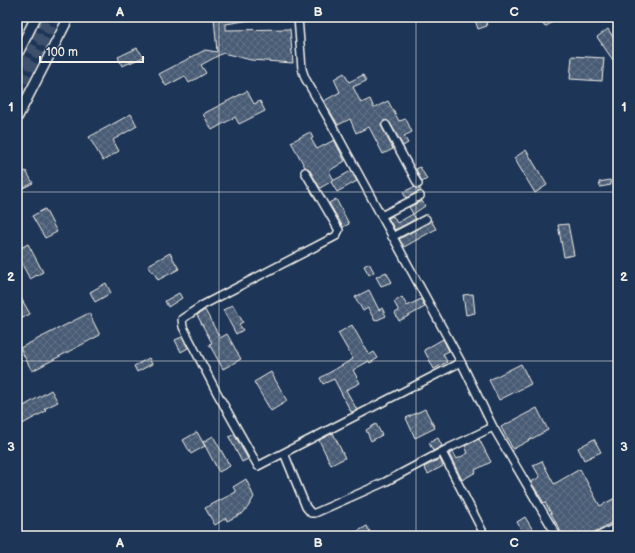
<svg xmlns="http://www.w3.org/2000/svg" width="635" height="553" font-family="'Balsamiq Sans',sans-serif">
<defs>
<pattern id="building-cross-hatch" width="8" height="8" patternUnits="userSpaceOnUse"><rect width="8" height="8" fill="#485b74"/><path d="M0 0l8 8M0 8l8-8" fill="none" stroke="#637388"/></pattern>
</defs>
<rect width="100%" height="100%" fill="#1d3557"/>
<filter id="ink" filterUnits="userSpaceOnUse"><feTurbulence type="fractalNoise" baseFrequency=".025" numOctaves="2"/><feDisplacementMap in="SourceGraphic" scale="8" xChannelSelector="R" yChannelSelector="G"/><feConvolveMatrix kernelMatrix="1 2 1 2 8 2 1 2 1" color-interpolation-filters="sRGB"/></filter>
<g filter="url(#ink)">
<!-- building -->
<path fill="url(#building-cross-hatch)" stroke="#f4f1e8" d="M214 17H250V20L226 24V30L290 29 293 63 251 60 223 53 201 65 206 73 189 83 185 76 166 86 159 74 205 50 217 52Z
M474 17H485L487 26 478 29Z
M538 17H551L554 21 545 27Z
M608 29 615 40 618 38V57L613 60 597 37Z
M137 48 144 57 122 66 118 57Z
M572 56 604 58 602 81 570 79Z
M344 73 349 82 363 75 366 81 353 87 361 103 370 99 374 108 388 101 399 121 406 119 412 132 404 136 408 143 403 146 390 123 387 120 382 122 381 125 393 149 383 154 369 127 356 133 350 119 338 125 324 101 340 92 334 79Z
M247 91 254 104 260 101 265 111 239 124 235 117 212 130 203 114Z
M131 114 137 126 113 140 119 151 103 161 89 137Z
M310 132 313 138 311 139 317 149 334 140 345 161 329 171 334 180 320 188 309 169 305 167 291 142Z
M526 150 547 185 535 193 514 158Z
M420 167 427 179 422 182 416 169Z
M26 171 33 183 17 191V176Z
M351 171 357 181 337 192 331 182Z
M610 180 611 185 600 187 599 182Z
M414 187 417 189H420L421 191 418 192 406 198 403 192Z
M336 199 349 224 343 227 329 203Z
M422 201 425 206 413 214 409 207Z
M45 209 57 232 45 238 32 216Z
M413 214 416 219 395 230 388 218 393 216 397 223Z
M431 220 436 229 404 247 399 239 428 223Z
M568 224 574 255 564 257 558 225Z
M28 244 43 272 30 279 17 255V250Z
M170 253 179 269 158 280 153 271 152 272 148 265Z
M369 263 374 272 369 275 364 266Z
M386 272 392 282 381 286 376 277Z
M106 283 111 293 95 302 90 292Z
M369 290 379 310 382 308 386 316 375 321 368 308 363 311 355 297Z
M17 291 30 314 17 321Z
M179 293 182 298 168 307 165 301Z
M473 294 475 313 466 315 463 295Z
M402 297 407 306 421 299 425 307 399 321 395 313 399 311 394 302Z
M233 305 243 322 239 324 243 330 236 334 223 310Z
M205 310 220 338 227 334 241 359 223 369 209 344 212 343 197 315Z
M89 313 100 335 32 371 20 348Z
M352 325 369 355 374 352 378 358 370 363 369 361 353 370 360 383 346 390 357 410 351 412 334 379 323 384 320 378 353 359 338 333Z
M182 337 188 348 181 352 175 340Z
M443 339 449 351 443 354 447 362 434 369 424 350Z
M149 358 152 364 137 372 134 366Z
M521 364 531 384 499 400 489 380Z
M271 372 287 401 271 411 254 382Z
M51 390 58 402 44 409 46 411 17 427V410Z
M537 408 548 430 513 449 501 427Z
M425 409 435 428 415 438 406 418Z
M376 424 382 435 371 441 366 430Z
M197 432 205 446 191 454 183 440Z
M333 433 345 458 331 465 319 440Z
M234 434 248 459 242 462 229 437Z
M213 436 230 466 219 472 203 442Z
M438 438 442 446 433 451 429 443Z
M479 439 491 462 475 470 476 472 462 480 449 454 453 452 457 459 468 453 465 446Z
M594 439 601 452 584 460 578 448Z
M440 459 443 466 428 474 424 467Z
M542 461 554 484 580 469 600 506 615 498 618 503V519L587 536H563L545 502 544 503 531 482 540 477 533 465Z
M246 479 254 497 248 507 243 513 227 521 226 518 215 525 205 508 236 492 233 487Z
M525 517 533 530 524 535 517 522Z
M367 526 372 536H349Z"/>
<g fill="none" stroke-linecap="round" stroke-linejoin="round">
<!-- major-tunnel -->
<path stroke="#3d516d" stroke-width="9" stroke-dasharray="9 4.5" stroke-linecap="butt" d="M17 77 47 17
M17 94 56 17"/>
<defs>
<path id="minor" d="M298 17 302 69 305 78 328 118 461 362 493 427 557 536
M386 125 418 184
M305 172 337 227 339 230 336 236 203 305 182 319 183 327 216 391 258 466 461 362
M381 216 420 196
M392 237 426 219
M442 452 485 536
M284 453 306 507 311 513H315L385 482 449 448 493 427
M599 536 618 526"/>
<path id="major" d="M17 55 36 17
M17 118 69 17"/>
</defs>
<!-- minor casing -->
<use href="#minor" stroke="#f4f1e8" stroke-width="10"/>
<!-- major casing -->
<use href="#major" stroke="#f4f1e8" stroke-width="12"/>
<!-- minor -->
<use href="#minor" stroke="#1d3557" stroke-width="7"/>
<!-- major -->
<use href="#major" stroke="#1d3557" stroke-width="9"/>
</g>
</g>
<!-- grid -->
<path fill="none" stroke="#f4f1e8" stroke-width="1" stroke-opacity="0.55" d="M219 17V536M416 17V536M17 192H618M17 361H618"/>
<!-- margin -->
<rect width="635" height="553" fill="none" stroke="#1d3557" stroke-width="44"/>
<!-- scale -->
<path d="M40 56v6h103v-6" fill="none" stroke="#f4f1e8" stroke-width="2"/>
<text x="46" y="56" font-size="12" fill="#f4f1e8" stroke="#1d3557" stroke-width="3" paint-order="stroke">100 m</text>
<rect x="22" y="22" width="591" height="509" fill="none" stroke="#f4f1e8" stroke-width="1.5"/>
<g font-size="13" text-anchor="middle" font-weight="bold" fill="#f4f1e8">
<text x="120" y="16">A</text>
<text x="318" y="16">B</text>
<text x="514" y="16">C</text>
<text x="11" y="111">1</text>
<text x="624" y="111">1</text>
<text x="11" y="281">2</text>
<text x="624" y="281">2</text>
<text x="11" y="451">3</text>
<text x="624" y="451">3</text>
<text x="120" y="547">A</text>
<text x="318" y="547">B</text>
<text x="514" y="547">C</text>
</g>
</svg>
